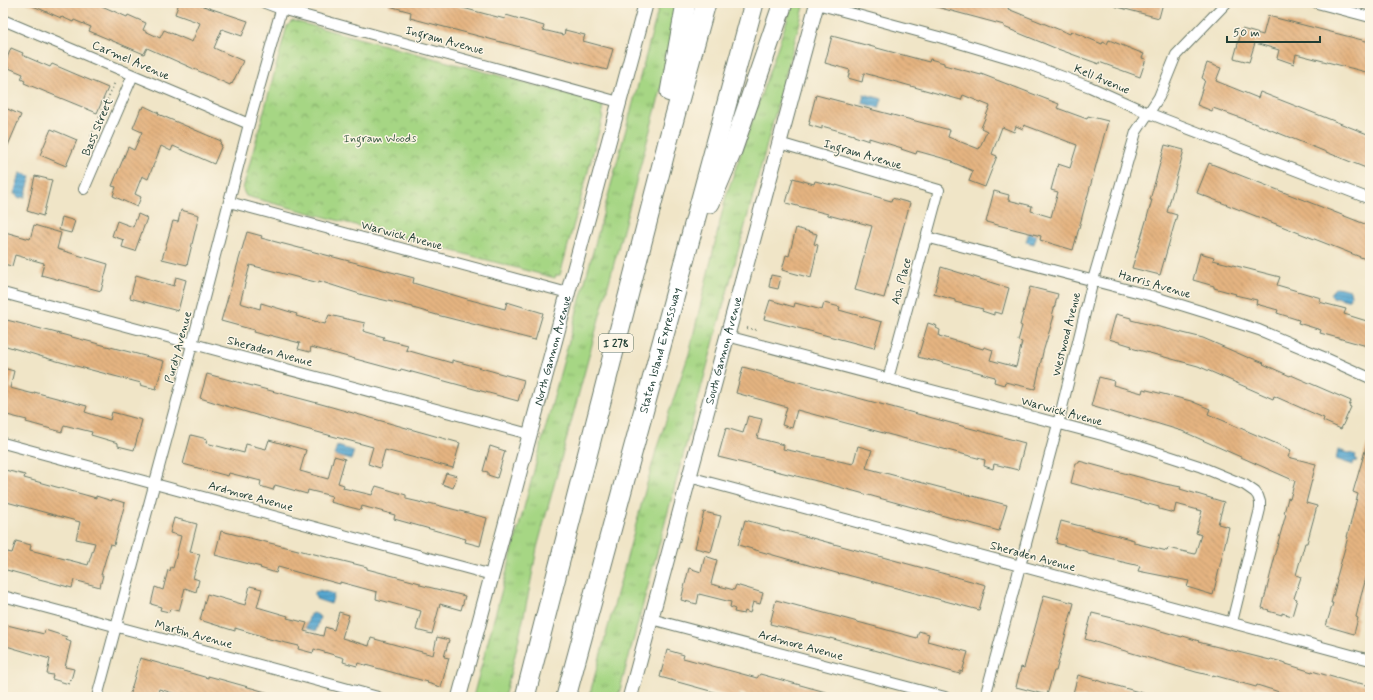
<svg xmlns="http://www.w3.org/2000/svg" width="1373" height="700" font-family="Mynerve,sans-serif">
<defs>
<pattern id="grass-tufts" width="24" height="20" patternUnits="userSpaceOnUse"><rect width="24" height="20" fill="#a6d684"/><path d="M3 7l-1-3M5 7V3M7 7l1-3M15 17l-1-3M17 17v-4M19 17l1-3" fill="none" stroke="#87af6d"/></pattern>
<pattern id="park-crowns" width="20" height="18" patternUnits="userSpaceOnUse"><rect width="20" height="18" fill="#a6d684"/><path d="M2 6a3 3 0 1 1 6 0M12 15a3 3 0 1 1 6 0" fill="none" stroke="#87af6d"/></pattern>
<pattern id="water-rules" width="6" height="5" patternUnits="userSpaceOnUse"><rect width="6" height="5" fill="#56a7d1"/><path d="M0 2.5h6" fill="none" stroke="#4789aa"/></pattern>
<pattern id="building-back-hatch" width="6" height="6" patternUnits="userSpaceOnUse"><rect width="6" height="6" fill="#e5b481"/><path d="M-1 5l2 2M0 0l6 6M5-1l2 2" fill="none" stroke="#b9946a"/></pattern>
</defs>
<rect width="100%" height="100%" fill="#fcf5e5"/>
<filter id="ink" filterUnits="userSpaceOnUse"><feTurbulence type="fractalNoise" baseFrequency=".025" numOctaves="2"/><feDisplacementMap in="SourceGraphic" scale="8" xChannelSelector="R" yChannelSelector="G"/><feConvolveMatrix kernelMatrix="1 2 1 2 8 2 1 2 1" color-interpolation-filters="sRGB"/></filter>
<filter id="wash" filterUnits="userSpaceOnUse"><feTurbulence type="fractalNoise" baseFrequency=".012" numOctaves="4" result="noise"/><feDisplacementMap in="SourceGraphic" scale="16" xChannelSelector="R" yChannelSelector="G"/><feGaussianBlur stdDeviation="0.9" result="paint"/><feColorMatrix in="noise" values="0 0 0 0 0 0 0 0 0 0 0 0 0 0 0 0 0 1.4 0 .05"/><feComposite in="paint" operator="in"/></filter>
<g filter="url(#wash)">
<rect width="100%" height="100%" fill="#f0e5c7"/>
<!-- grass -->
<path fill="url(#grass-tufts)" stroke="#628a5c" d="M660 3H681L662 86 537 548C528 598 518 648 504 697H473Z
M793 3H805L618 697H589L657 447 689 354 726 196Z"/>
<!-- park -->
<path fill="url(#park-crowns)" stroke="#628a5c" d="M294 21 594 101 603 106 602 110 603 116 560 275H556L555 278 246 196 243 190 244 185 287 26 291 22Z"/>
<!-- water -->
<path fill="url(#water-rules)" stroke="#3a7282" d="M864 94 882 99 879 108 862 103Z
M20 173 31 176 25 197H22L21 198 17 197V195L14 194Z
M1031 224 1039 227 1034 244 1026 242Z
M1337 287 1350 290 1351 295 1350 298 1347 300 1336 297 1334 299 1330 294 1333 290Z
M337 446 354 451 351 460 334 455Z
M1338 450 1356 455 1355 458 1357 459 1356 462 1354 461 1353 465 1336 459Z
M319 590 334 594 331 604 316 599V596L314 595 316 591 318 592Z
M313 613 318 615V616L320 617 316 631 306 628 310 614 312 615Z"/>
<g id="blocks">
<!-- building -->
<path fill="url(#building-back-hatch)" d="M26 3H95L127 17 128 15 146 23 143 30 160 38 164 30 192 42 200 23 175 14 179 3H194L248 21 242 36 222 29 214 48 243 61 232 84 231 83 230 85 147 48 144 54 89 31 91 27 74 20 73 22 62 17 61 18Z
M390 3H455V6L505 19 506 15 544 26 543 30 564 35 565 30 585 35 583 41 613 49 607 70 410 18 411 12 389 6Z
M934 3H1010L1008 9 1070 34 1071 31 1102 44 1103 42 1107 44 1109 40 1144 54 1142 58 1146 59 1140 77 1099 62V64L1055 48 1004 27V25L933 6Z
M1114 3H1163L1159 18 1114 6Z
M1268 16 1370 42V73L1296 54 1294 64 1277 58 1279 50 1255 43 1249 62 1234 58 1242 29 1263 35Z
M832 36 929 62 930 59 944 63V65L981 75V74L1059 104 1057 108 1087 119 1088 116 1108 121 1073 250 1040 240 1041 236 986 222 994 191 1009 195 1008 200 1032 206 1031 211 1051 217 1058 192 1051 190 1058 164 1070 168 1077 145 1024 125 1023 129 1016 126 1014 132 1002 127 992 154 997 156 985 187 969 181 973 171 952 162 953 161 917 151 916 154 901 149 902 148 869 138V141L854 136V135L822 126V129L809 125 810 122 809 121 816 95 950 130 948 137 979 149 987 131 981 128 990 106 963 95 961 100 864 73 862 82 848 78 850 70 825 63Z
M11 48 23 53 22 55 50 67 52 64 108 88 97 113 24 83 25 81 21 79 23 74 4 66Z
M1207 63 1221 68 1216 81 1258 98 1260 92 1370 135V158L1366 168 1241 118 1213 108 1212 111 1197 105 1205 80 1202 78Z
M144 106 159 113 158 114 221 141 220 144 222 145 214 164 173 146 171 151 161 146 148 179 142 176 135 194 141 197 137 207 113 196 116 187 112 186 128 147 134 150 142 132 133 128 141 108 143 109Z
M3 107 21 115 3 157Z
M51 129 77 140 66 166 40 155Z
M1165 145 1184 150 1167 212 1177 215 1160 275 1132 268 1146 221 1152 200H1150Z
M1209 163 1370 226V255L1368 260 1197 193Z
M35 176 52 180 43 216 27 211Z
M793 178 814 184 815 181 836 186V185L891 201 892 198 910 203 884 298 855 290 872 226 843 218V219L828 215V214L786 203Z
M181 210 199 215 187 265 162 259 173 221 178 222Z
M138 214 147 218 135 251 122 247 124 240 112 236 117 221 133 227Z
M62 217 75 221 71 233 59 230Z
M34 225 61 233 57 249 108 264 101 291 41 275 44 263 15 255 12 266 3 264V239L5 232 30 239Z
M796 228 817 234 814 244 818 245 811 278 782 270 786 255 789 256Z
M247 232 262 236 261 238 414 278 413 283 467 299 505 309 507 302 543 313 535 340 437 315 413 308V307L363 295 319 281V283L250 265 240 303 260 309 261 303 297 314 296 316 325 324 329 315 365 323 363 331 384 337 383 339 408 345 406 350 452 363V360L524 380 518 401 401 369 400 371 311 347 310 352 298 349 300 343 269 335 268 336 253 332 254 330 221 321Z
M1200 253 1214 257 1213 260 1280 277 1277 285 1321 298 1319 302 1346 309 1344 314 1370 322V341H1368L1367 346 1320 333 1321 330 1298 323 1299 320 1277 313 1278 310 1256 304 1257 300 1235 295 1236 294 1214 288V286L1193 280Z
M941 267 1009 288 1002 314 994 312V315L982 311 983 309 955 302V300L934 294Z
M136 275 174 286 176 277 186 280 178 311 130 298Z
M771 275 781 277 778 289 769 287Z
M1030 287 1058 294 1052 316H1054L1043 352 1035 389 1005 382 1004 385 994 382 995 377 933 360V361L918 357 928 323 937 326 936 328 940 330 939 336 983 349 984 347 993 350 990 360 1016 367 1022 342 1018 341 1022 326 1020 325Z
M770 300 794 307 795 303 822 310 824 303 840 307 839 310 882 322 874 348 764 319Z
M1116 314 1131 318V320L1203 338 1249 358V357L1264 363 1263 364 1290 376 1291 375 1351 401 1349 406 1351 407 1341 429 1323 421 1324 418 1274 396 1273 399 1198 366 1131 348 1132 346 1109 339Z
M3 319 164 361 156 389 140 385 141 383 53 360 3 345Z
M743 367 1025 443 1018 470 994 464 993 469 984 466 985 460 797 410 792 428 782 425 787 407 736 393Z
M3 368 14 371 10 388 34 394V392L87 406 85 412 110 420 112 412 142 420 134 450 118 446V443L91 435 92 432 64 425 62 432 26 422 27 420 3 414Z
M207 374 321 404 460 443 453 468 385 450 380 468 368 464 373 447 276 421 200 398Z
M1099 377 1114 381 1113 385 1142 393 1143 389 1191 401 1210 409 1208 414 1291 450 1288 457 1316 464 1306 503 1317 506 1307 543H1305L1296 575 1301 577 1294 598 1297 599 1292 616 1282 613V615L1268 611 1269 610 1262 608 1274 560H1273L1286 514 1284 513 1288 498 1290 499 1295 481 1182 431 1129 415V417L1091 406Z
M748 416 762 419 757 438 784 445 783 449 853 464 858 446 872 450 866 468 1007 505 999 531 821 482 718 457 726 428 743 433Z
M191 435 207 439 206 443 244 453 246 444 266 449 269 440 306 450 300 471 328 479 334 456 345 459 338 483 344 485 343 488 372 495 376 486 406 495V499L419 502 428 505 429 503 487 518 480 546 465 542 466 539 394 519 395 515 362 506 361 510 330 502 332 496 308 490 307 494 275 485 273 490 260 486 261 481 229 473 228 476 183 464Z
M1367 444 1370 445V564L1361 596 1356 617 1358 618 1354 634 1326 626 1333 603H1331L1337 581 1336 580 1348 537H1347L1358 494 1353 492Z
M490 446 505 451 497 478 488 475V472L483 471Z
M1079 461 1165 484 1181 487 1180 489 1224 502 1218 524 1229 527 1213 595 1187 587 1189 581 1138 571 1140 566 1088 554V552L1056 543 1057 541 1056 540 1061 521 1134 540V543L1167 551 1168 548 1195 554 1201 535 1196 533 1202 511 1176 504 1174 513 1159 509V507L1071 483 1076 463H1079Z
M5 470 25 475 24 478 96 498V496L112 501V499L125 503 114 545 110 544 101 575H103L100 587 74 580 72 588 3 569V551L12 553 16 541 31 545 30 550 88 565 95 543 76 539 80 522 3 501V476Z
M446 473 457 476 453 488 442 484Z
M704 512 721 516 711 552 695 548Z
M174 518 197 524 190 552 200 554 193 578 199 580 196 592 185 588 179 611 170 609 169 612 160 610 161 607 151 604 155 587 163 590 168 570 170 571 171 567 173 568 181 536 170 533Z
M745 520 986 585 979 610 840 573V574L738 545Z
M221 531 359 565 367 567V569L420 583V585L465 596 461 610 440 604 432 634 416 630 421 611 376 599 377 592 340 582V584L278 567 276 573 260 568 261 567 215 555Z
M705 556 717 560 711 584 734 590 736 585 763 593 760 604 753 602 750 613 745 611 744 614 734 612 735 609 730 607 731 602 699 594 697 604 681 600 689 568 701 572Z
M250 586 262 589 257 607 288 616 287 618 307 623 304 631 323 636 325 627 334 630 339 612 349 615 342 638 369 646 371 638 433 655 437 637 449 640 444 657 449 658 441 687 427 683 428 682 358 663 357 666 343 662 344 658 314 649 313 653 298 649 299 646 265 638V637L235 628V631L200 620 207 594 245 605Z
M1044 595 1074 603 1056 671H1054L1047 695 1016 687 1021 667 1024 668Z
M776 600 917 638 919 631 929 634 927 641 968 652 962 672 960 671V674L830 638V639L770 624Z
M1092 613 1133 623 1182 637 1183 636 1199 641 1198 642 1270 660 1271 659 1286 663V664L1312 672V671L1353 683H1359L1370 686V697H1295L1257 685 1256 687 1213 675V676L1196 672 1085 639Z
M7 625 44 634 45 630 67 637 66 640 71 642 65 667 74 669 71 680 70 679 69 684 52 679 53 675 47 674 50 659 3 645V639Z
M667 650 684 655 683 658 757 678 760 674 833 694 832 697H754L740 693 739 697H732L685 684 660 677Z
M140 658 169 666V667L208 678V676L223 680 273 694 272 697H179V695L159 689 157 697H129Z
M1078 675 1146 694 1145 697H1072Z"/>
</g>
</g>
<g filter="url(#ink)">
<use href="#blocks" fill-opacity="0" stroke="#687867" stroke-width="1"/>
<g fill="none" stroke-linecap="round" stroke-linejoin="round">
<defs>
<path id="minor" d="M265 3 281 9 619 102
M1317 3 1370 17
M817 4 939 37 1023 62 1090 87 1148 113 1370 199
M3 20 249 124
M779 143 939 190 888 379
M84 189 133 75
M229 202 568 293
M926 237 1152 296 1207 313 1259 330 1321 356 1370 378
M3 293 529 434
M727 336 1102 435 1147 449 1199 466 1245 485 1255 492 1258 496 1260 502V509L1232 622
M3 443 492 575
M689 477 1370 660
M3 596 378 697
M651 619 945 697
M97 697 189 356 249 124 283 3
M985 697 1058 424 1093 280 1136 132 1159 97 1176 55 1226 3"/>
<g id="secondary">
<path id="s1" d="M459 697 646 3"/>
<path id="s2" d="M630 697 817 3"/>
</g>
<g id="motorway">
<path d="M670 92 686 3"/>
<path d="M710 203 732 151 783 3"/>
<path d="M525 697 668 141 706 3"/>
<path id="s3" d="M566 697 754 3"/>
</g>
</defs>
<!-- minor casing -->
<use href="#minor" stroke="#687867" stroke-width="12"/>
<!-- secondary casing -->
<use href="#secondary" stroke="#687867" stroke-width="16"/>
<!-- motorway casing -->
<use href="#motorway" stroke="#687867" stroke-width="21"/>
<!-- path -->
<path stroke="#687867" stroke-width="2" stroke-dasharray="1 3" stroke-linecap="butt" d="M91 136 115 82
M747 328 756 330"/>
<!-- minor -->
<use href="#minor" stroke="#fff" stroke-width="10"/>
<!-- secondary -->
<use href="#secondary" stroke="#fff" stroke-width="14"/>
<!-- motorway -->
<use href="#motorway" stroke="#fff" stroke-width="19"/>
</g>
</g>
<g text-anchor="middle" stroke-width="3" stroke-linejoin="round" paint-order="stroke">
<!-- shield labels -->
<rect fill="#fcf5e5" stroke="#617469" stroke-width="1" x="599" y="334" width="34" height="18" rx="3"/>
<g font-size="11" font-weight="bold" fill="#1f3d34">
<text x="616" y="347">I 278</text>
</g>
<!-- street labels -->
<g font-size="12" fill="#1f3d34" stroke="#fcf5e5">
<text transform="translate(445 40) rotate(15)" y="4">Ingram Avenue</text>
<text transform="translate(131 60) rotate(23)" y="4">Carmel Avenue</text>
<text transform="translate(1102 79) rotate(23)" y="4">Kell Avenue</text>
<text transform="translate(97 127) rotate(-67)" y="4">Bass Street</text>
<text transform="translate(863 154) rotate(16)" y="4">Ingram Avenue</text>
<text transform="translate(402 235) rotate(15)" y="4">Warwick Avenue</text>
<text transform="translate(901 281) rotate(-75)" y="4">Ash Place</text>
<text transform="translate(1155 284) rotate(16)" y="4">Harris Avenue</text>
<text transform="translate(1066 334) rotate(-76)" y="4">Westwood Avenue</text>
<text transform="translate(178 347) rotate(-75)" y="4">Purdy Avenue</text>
<text dy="4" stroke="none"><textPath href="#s1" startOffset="359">North Gannon Avenue</textPath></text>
<text dy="4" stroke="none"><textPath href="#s3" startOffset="359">Staten Island Expressway</textPath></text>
<text dy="4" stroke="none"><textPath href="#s2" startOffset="359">South Gannon Avenue</textPath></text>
<text transform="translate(270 351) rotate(15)" y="4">Sheraden Avenue</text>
<text transform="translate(1062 411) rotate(15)" y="4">Warwick Avenue</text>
<text transform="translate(251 496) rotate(15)" y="4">Ardmore Avenue</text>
<text transform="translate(1033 556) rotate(15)" y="4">Sheraden Avenue</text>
<text transform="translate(194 634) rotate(15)" y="4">Martin Avenue</text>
<text transform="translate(801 645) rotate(15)" y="4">Ardmore Avenue</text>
</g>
<!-- park labels -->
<g font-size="12" fill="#3a5c44" stroke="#fcf5e5">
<text x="380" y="142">Ingram Woods</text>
</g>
</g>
<!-- margin -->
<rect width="1373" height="700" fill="none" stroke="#fcf5e5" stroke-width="16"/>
<!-- scale -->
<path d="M1227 36v6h93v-6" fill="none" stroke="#1f3d34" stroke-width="2"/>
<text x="1233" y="36" font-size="12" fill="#1f3d34" stroke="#fcf5e5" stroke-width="3" paint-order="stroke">50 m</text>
</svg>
